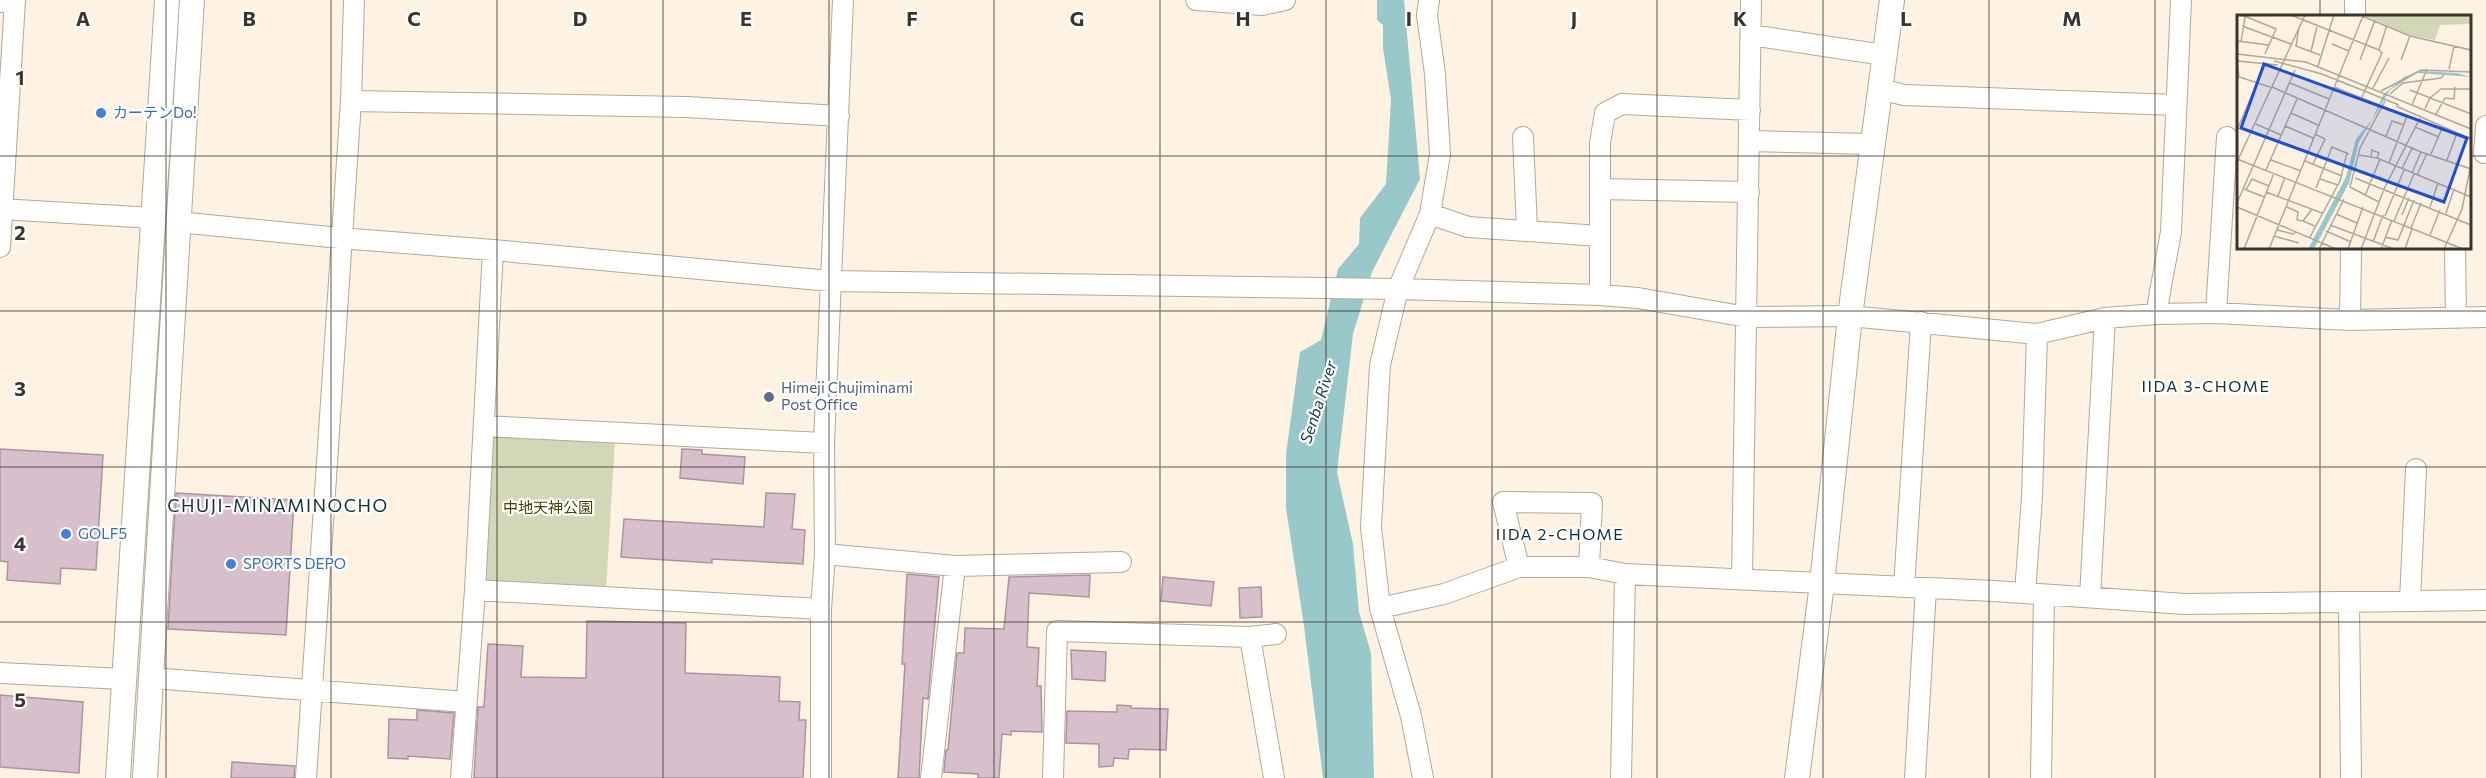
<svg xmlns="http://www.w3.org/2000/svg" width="2486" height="778" font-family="Commissioner,'Noto Sans JP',sans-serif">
<rect width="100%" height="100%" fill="#fef3e3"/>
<!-- green -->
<path fill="#d4d6b8" d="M496 435 615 441 606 590 489 583 482 574 489 439Z"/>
<!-- water -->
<path fill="#99c8cb" d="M1377 0H1404L1420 179 1372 272 1353 334 1337 472 1353 544 1359 612 1371 653 1374 778H1323L1304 626 1286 508V454L1300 352 1321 340 1338 269 1359 244 1360 218 1386 184 1391 100 1383 48V25L1377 20Z"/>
<!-- building -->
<path fill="#d7c0cc" stroke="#aa949f" stroke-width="1.5" d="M0 449 103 455 96 570 61 568 60 584 7 580 8 562 0 561Z
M682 449 702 450V454L745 457 743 484 680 478Z
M176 493 294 500 286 635 168 629Z
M766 493 795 494 792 529 805 530 803 564 712 559V563L621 557 624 519 764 527Z
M907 574 939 577 928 699 923 698 919 778H898L905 664H902Z
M1090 575 1089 597 1029 593 1027 647 1039 648 1037 686H1041L1042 732 1011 731V735L1002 734 999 778H978V774L944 772 946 750H948L957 653H964L965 628 1004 629 1009 577Z
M1163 577 1214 582 1211 606 1161 601Z
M1261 587 1262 617 1240 618 1239 588Z
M587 621 686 623 685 673 780 677 779 701 800 702 799 720H806L803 778H474L478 707H484L488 644 523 646 521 677 586 678Z
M1071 650 1106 652 1105 681 1072 679Z
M0 695 83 702 79 773 0 767Z
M1117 705 1131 706V708L1168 709 1166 750 1129 749 1128 759 1114 758 1113 766 1099 767V744L1066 743 1067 711 1117 712Z
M417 710 454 713 450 759 408 756V759L388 758 389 719 417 720Z
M232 762 295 766 294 778H231Z"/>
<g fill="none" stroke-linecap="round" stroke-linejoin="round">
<defs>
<path id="minor" d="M1196 0 1262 5 1285 0
M2355 16V0
M1751 35 1884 55
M1880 89 1904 95 2175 105
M351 101 686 107 839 116
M1523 137 1527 230
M1750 141 1873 144
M2484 153 2486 126
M1600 189 1749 192
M0 209 154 218
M1430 214 1468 227 1600 236
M178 222 340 238 493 250 830 281 1398 289 1600 295 1638 298 1747 317 1850 316 2037 334 2105 318 2156 314 2216 313 2350 320 2486 317
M0 247 15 0
M2455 248 2456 318
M1600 295V143L1605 113 1622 104 1750 110
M2216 313 2227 137
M2156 314 2171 232 2181 0
M2350 320 2351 248
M484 426 824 443
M825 554 955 566 931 778
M955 566 1121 562
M1519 567 1503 502 1592 503 1589 567
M1742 579 1751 0
M1904 587 1921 322
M475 590 821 609
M2025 593 2032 497 2037 334
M2090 597 2105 318
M2410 601 2416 469
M2349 602 2351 778
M1380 608 1444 594 1519 567H1589L1625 574 1994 591 2185 604 2486 600
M1250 637 1274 778
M0 673 124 679
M151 678 466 702
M306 778 351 101 354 0
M461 778 475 590 493 250
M821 778V609L825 554 824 443 843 0
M1053 778 1057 631 1250 637 1276 634
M1423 778 1411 716 1380 608 1371 527 1380 365 1398 289 1430 214 1440 154 1435 74 1427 15 1429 0
M1621 778 1625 574
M1915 778 1926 588
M2041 778 2044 595"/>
<path id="tertiary" d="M0 0H1
M118 778 167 0
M145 778 192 0
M1797 778 1822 584 1850 316 1892 0"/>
</defs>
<!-- minor casing -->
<use href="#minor" stroke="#b5a895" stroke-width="22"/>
<!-- tertiary casing -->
<use href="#tertiary" stroke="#b5a895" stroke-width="26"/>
<!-- minor -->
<use href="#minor" stroke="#fff" stroke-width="20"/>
<!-- tertiary -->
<use href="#tertiary" stroke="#fff" stroke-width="24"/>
</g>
<!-- grid -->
<path fill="none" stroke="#39342c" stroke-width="1.5" stroke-opacity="0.55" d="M166 0V778M331 0V778M497 0V778M663 0V778M829 0V778M994 0V778M1160 0V778M1326 0V778M1492 0V778M1657 0V778M1823 0V778M1989 0V778M2155 0V778M2320 0V16M0 156H2238M2470 156H2486M2320 248V778M0 311H2486M0 467H2486M0 622H2486"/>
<!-- markers -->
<g fill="#3f7fe0" stroke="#fff" stroke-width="2">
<circle cx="101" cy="113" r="6"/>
<circle cx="66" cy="534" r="6"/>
<circle cx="231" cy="564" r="6"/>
</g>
<circle fill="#5c6f8a" stroke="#fff" stroke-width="2" cx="769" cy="397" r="6"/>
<g text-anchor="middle" stroke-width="4.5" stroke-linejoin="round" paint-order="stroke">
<!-- shop labels -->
<g font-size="15" fill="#366cbe" stroke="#fff" text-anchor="start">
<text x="113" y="118">カーテンDo!</text>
<text x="78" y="539">GOLF5</text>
<text x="243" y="569">SPORTS DEPO</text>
</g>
<!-- service labels -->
<g font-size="15" fill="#4e5e75" stroke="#fff" text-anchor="start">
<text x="781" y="393">Himeji Chujiminami<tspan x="781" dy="17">Post Office</tspan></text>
</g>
<!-- park labels -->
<g font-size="15" fill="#424302" stroke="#fff">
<text x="548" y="513">中地天神公園</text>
</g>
<!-- neighbourhood labels -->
<g font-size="16" letter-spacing="1.5" fill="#0f3334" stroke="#fff">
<text x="2206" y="392">IIDA 3-CHOME</text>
<text x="1560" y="540">IIDA 2-CHOME</text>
</g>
<!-- water labels -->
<g font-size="16" font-style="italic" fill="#113d40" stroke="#fff">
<text transform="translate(1318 402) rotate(-72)" y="6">Senba River</text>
</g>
<!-- quarter labels -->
<g font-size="18" letter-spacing="1.5" fill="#0f3334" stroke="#fff">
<text x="278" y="512">CHUJI-MINAMINOCHO</text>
</g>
</g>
<!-- overview -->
<g transform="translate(2237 15)">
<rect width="234" height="234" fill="#fef3e3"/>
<path d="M127 0H234V9L203 10 198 25 171 20Z" fill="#d4d6b8"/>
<path d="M184 56 220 58 234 62 180 58 153 75 122 127 112 168 77 234H71L109 162 119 124 135 105 146 80 167 62Z" fill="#99c8cb"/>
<path fill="none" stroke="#afa79a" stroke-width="1.5" d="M5 0 39 14 28 39M54 0 142 35M125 1 173 21 234 35M5 11 54 29M62 12 59 31 83 40M0 26 32 30M4 27 8 2M95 29 112 36M74 36 80 12M0 39 69 47 234 114M123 45 138 5M164 45 173 21M0 46 41 50M37 46 85 59 162 90M0 48 2 62 33 72M81 51 97 0M212 54 217 31M53 68 92 84M35 72 184 137 234 154M97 72 170 101M136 73 152 43M173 75 234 99M144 76 184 55 234 57M153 79 166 68 204 63 207 60M124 84 145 38 142 35 150 10M175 90 190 54M159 91 234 124M188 94 193 83 204 74H234M54 98 81 110M199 99 208 83 217 84 218 72M19 109 44 120M48 111 76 123M178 112 202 122M0 115 28 50M149 121 155 106 167 110M194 139 206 111M122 140 140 143 234 182M134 141 135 135 142 138 140 143M0 144 226 234M34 145 64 156M210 145 220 118M68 146 105 161M0 147 68 0M152 148 170 101M76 149 88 124 78 119M165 154 175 133M29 155 60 84M175 158 184 137M180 160 190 138M118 163 234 210M83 164 101 170M79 173 95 132 112 139M7 174 27 182M9 175 15 164 32 171M29 177 85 198M41 181 48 162M128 181 143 144M142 187 113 172 123 133 148 86M0 188 58 55M0 192 99 234M50 192 61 197 60 205 66 206M193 192 201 168M75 194 66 206 78 211M209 198 217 174M99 199 120 208M165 200 172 183M148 201 167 155M157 206 177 159M93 210 157 234M174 213 184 188M40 215 56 219 59 217M89 216 114 227M193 220 203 195M37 221 62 228M73 222 103 166 110 138M148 222 161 225 177 185M136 227 146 200M7 234 37 158M32 234 126 1M82 234 107 184M111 234 126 192M124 234 147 174 184 101M144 234 155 205M168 234 175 214M207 234 225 194 234 149"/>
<path fill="#1d4ed8" fill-opacity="0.15" stroke="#1d4ed8" stroke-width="3" d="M27 49 230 123 207 187 4 113Z"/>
<rect width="234" height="234" fill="none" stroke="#39342c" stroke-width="3"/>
</g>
<g font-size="20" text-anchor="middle" font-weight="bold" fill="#39342c" stroke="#fff" stroke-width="4.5" stroke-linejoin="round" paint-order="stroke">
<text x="83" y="26">A</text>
<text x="249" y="26">B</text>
<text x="414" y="26">C</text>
<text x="580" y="26">D</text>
<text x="746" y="26">E</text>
<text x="912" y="26">F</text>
<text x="1077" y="26">G</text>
<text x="1243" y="26">H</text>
<text x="1409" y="26">I</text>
<text x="1574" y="26">J</text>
<text x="1740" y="26">K</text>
<text x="1906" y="26">L</text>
<text x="2072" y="26">M</text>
<text x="20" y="85">1</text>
<text x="20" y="240">2</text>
<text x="20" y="396">3</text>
<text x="20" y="551">4</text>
<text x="20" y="707">5</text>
</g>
</svg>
